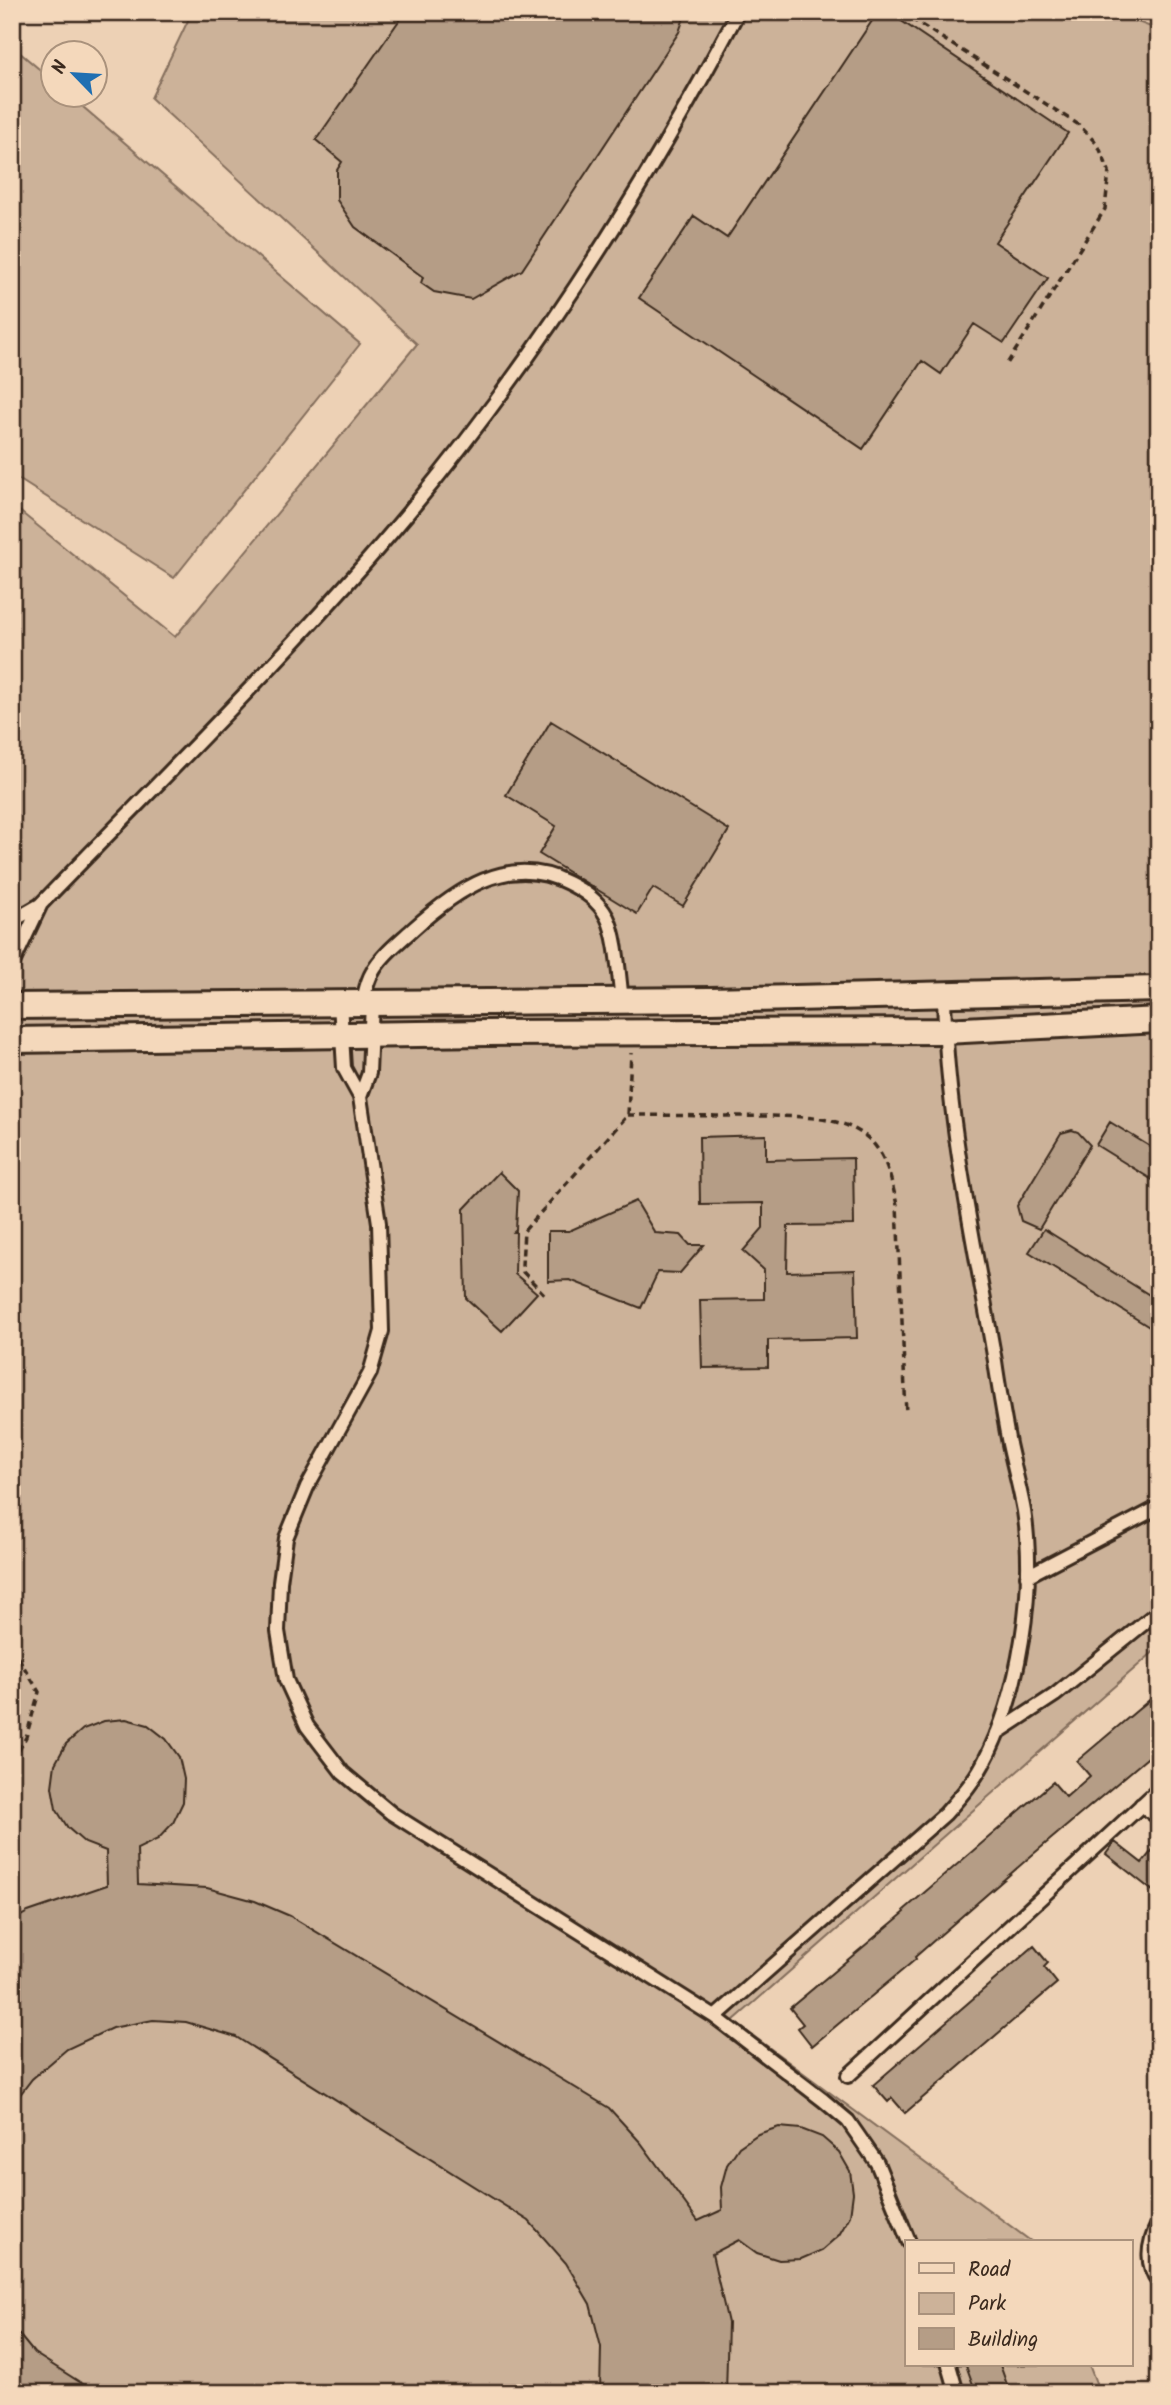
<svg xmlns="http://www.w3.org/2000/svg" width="1171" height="2405" font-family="Kalam,sans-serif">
<rect width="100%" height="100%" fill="#edd1b5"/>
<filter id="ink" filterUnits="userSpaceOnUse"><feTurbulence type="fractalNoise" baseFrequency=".0143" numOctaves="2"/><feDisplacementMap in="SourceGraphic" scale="14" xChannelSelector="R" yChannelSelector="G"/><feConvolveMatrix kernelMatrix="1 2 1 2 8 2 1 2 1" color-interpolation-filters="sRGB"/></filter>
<g filter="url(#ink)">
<!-- green -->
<path fill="#ccb299" stroke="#846e5c" stroke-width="2" d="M192 12H1111L1159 30V1647L733 2021 1032 2242H907V2365H1089L1100 2393H12V505L175 637 417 344 151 98Z
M12 46 52 80V94L69 95 360 344 174 578 12 475Z"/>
<!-- building -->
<path fill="#b59d86" stroke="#3b2a1e" stroke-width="2" d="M405 12H686L679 32 522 270 471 299 434 292 421 283 423 277 355 227 337 200V170L342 162 316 140Z
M878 12H888L1068 133 995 242 1048 278 1004 343 974 324 941 374 922 361 863 449 639 298 694 216 727 238Z
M551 721 729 830 683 906 653 888 637 914 539 854 556 826 506 795Z
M1110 1122 1159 1152V1184L1096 1145Z
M1072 1130 1078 1132 1090 1145 1039 1229 1021 1221 1017 1206 1061 1133Z
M766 1135V1160L853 1158 854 1225 788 1226 787 1272 855 1270 857 1338 768 1340V1367L702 1368 700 1300 764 1299V1270L743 1251 763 1228V1203L700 1204 699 1137Z
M499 1172 518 1191 516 1230 514 1232H516L515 1274 537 1293 502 1331 466 1298 464 1209Z
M636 1201 655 1233 681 1235 690 1245H704L680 1273 658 1272 641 1308 570 1280 548 1281V1231H569Z
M1044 1229 1159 1301V1333L1029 1252Z
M1159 1692V1748L1031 1856 915 1957 916 1959 812 2046 798 2028 803 2024 790 2008 905 1912 904 1910 1053 1782 1066 1797 1090 1776 1077 1761Z
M126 1719 148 1725 166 1739 179 1757 184 1779 183 1802 173 1823 158 1839 137 1849 138 1884 207 1888 255 1901 290 1916 609 2108 641 2143 698 2221 722 2210 721 2187 727 2165 739 2147 758 2134 779 2127 801 2129 822 2137 839 2152 850 2171 853 2193 850 2216 839 2235 822 2250 801 2259 779 2260 757 2253 739 2240 712 2254 728 2323 726 2393H600L601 2347 590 2304 566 2263 529 2221 236 2037 186 2022 153 2020 112 2028 67 2049 32 2079 12 2105V1921L28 1912 107 1885 106 1851 85 1843 68 1828 56 1809 52 1787 55 1764 66 1744 83 1729 104 1721Z
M1115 1842 1142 1863 1159 1842V1896L1106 1854Z
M1034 1946 1048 1963 1044 1967 1057 1983 905 2113 892 2098 888 2102 873 2085Z
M12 2326 34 2353 97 2393H12Z
M966 2365H1000L1010 2393H976Z"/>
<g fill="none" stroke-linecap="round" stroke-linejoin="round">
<defs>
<path id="lane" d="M12 921 40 905C164 776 293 651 408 513 537 359 644 189 738 12
M12 965 40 906
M340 1003 344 1068 360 1097 379 1223 382 1331 370 1373 307 1487 286 1538 280 1582 278 1631 286 1680 307 1726 343 1773 391 1813 715 2017 823 2100 848 2121 877 2163 909 2242
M362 1003C365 993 367 981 372 973 381 956 398 943 412 930 455 891 508 852 568 883 584 891 598 900 607 917 617 936 619 978 622 1001
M360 1097 369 1073 372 1003
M1027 1576 1159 1507
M997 1733 1055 1695 1159 1611
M1141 1805 1159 1818
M715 2017 945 1814C959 1798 973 1783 983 1764 1020 1695 1036 1588 1024 1511 1020 1489 1014 1467 1009 1444 1004 1417 999 1389 995 1361 974 1240 946 1118 944 994
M848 2076 1159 1789
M1159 2222C1149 2241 1144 2263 1159 2282
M949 2365 957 2393"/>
<path id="street" d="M12 1006 710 1000 1159 989
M12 1040 487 1033 945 1031 1159 1020"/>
</defs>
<!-- lane casing -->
<use href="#lane" stroke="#3b2a1e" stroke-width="18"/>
<!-- street casing -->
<use href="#street" stroke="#3b2a1e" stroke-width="30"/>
<!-- path -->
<path stroke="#3b2a1e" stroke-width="3.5" stroke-dasharray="7 5" stroke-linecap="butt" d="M901 12 1079 125 1098 145 1109 171 1105 209 1005 367
M628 1115C664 1115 700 1116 736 1116 772 1117 827 1112 858 1131 885 1146 891 1178 897 1205L906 1414
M544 1294 523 1272 522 1265 524 1231 628 1115 631 1053
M12 1647 39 1692 26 1737 12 1763"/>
<!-- lane -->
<use href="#lane" stroke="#f4d8bb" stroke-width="12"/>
<!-- street -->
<use href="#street" stroke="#f4d8bb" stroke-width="24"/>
</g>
</g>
<!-- margin -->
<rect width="1171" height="2405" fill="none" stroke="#f4d8bb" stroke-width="42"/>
<rect x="21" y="21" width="1129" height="2363" fill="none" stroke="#3b2a1e" stroke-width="2.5" filter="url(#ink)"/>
<!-- legend -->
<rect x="905" y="2240" width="228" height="126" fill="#f4d8bb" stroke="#aa927c" stroke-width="2"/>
<rect x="919" y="2263" width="35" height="10" fill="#f4d8bb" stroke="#aa927c" stroke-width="2"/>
<text x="968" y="2276" font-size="21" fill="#3b2a1e">Road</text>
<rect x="919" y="2293" width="35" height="21" fill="#ccb299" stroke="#aa927c" stroke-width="2"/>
<text x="968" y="2310" font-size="21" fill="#3b2a1e">Park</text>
<rect x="919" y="2328" width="35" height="21" fill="#b59d86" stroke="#aa927c" stroke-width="2"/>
<text x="968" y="2346" font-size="21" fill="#3b2a1e">Building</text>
<!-- north arrow -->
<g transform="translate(74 74) rotate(295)"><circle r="33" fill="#f4d8bb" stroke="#aa927c" stroke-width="2"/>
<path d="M0-5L12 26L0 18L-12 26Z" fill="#1f6fb2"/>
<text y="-10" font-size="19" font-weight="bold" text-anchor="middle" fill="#3b2a1e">N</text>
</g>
</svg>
